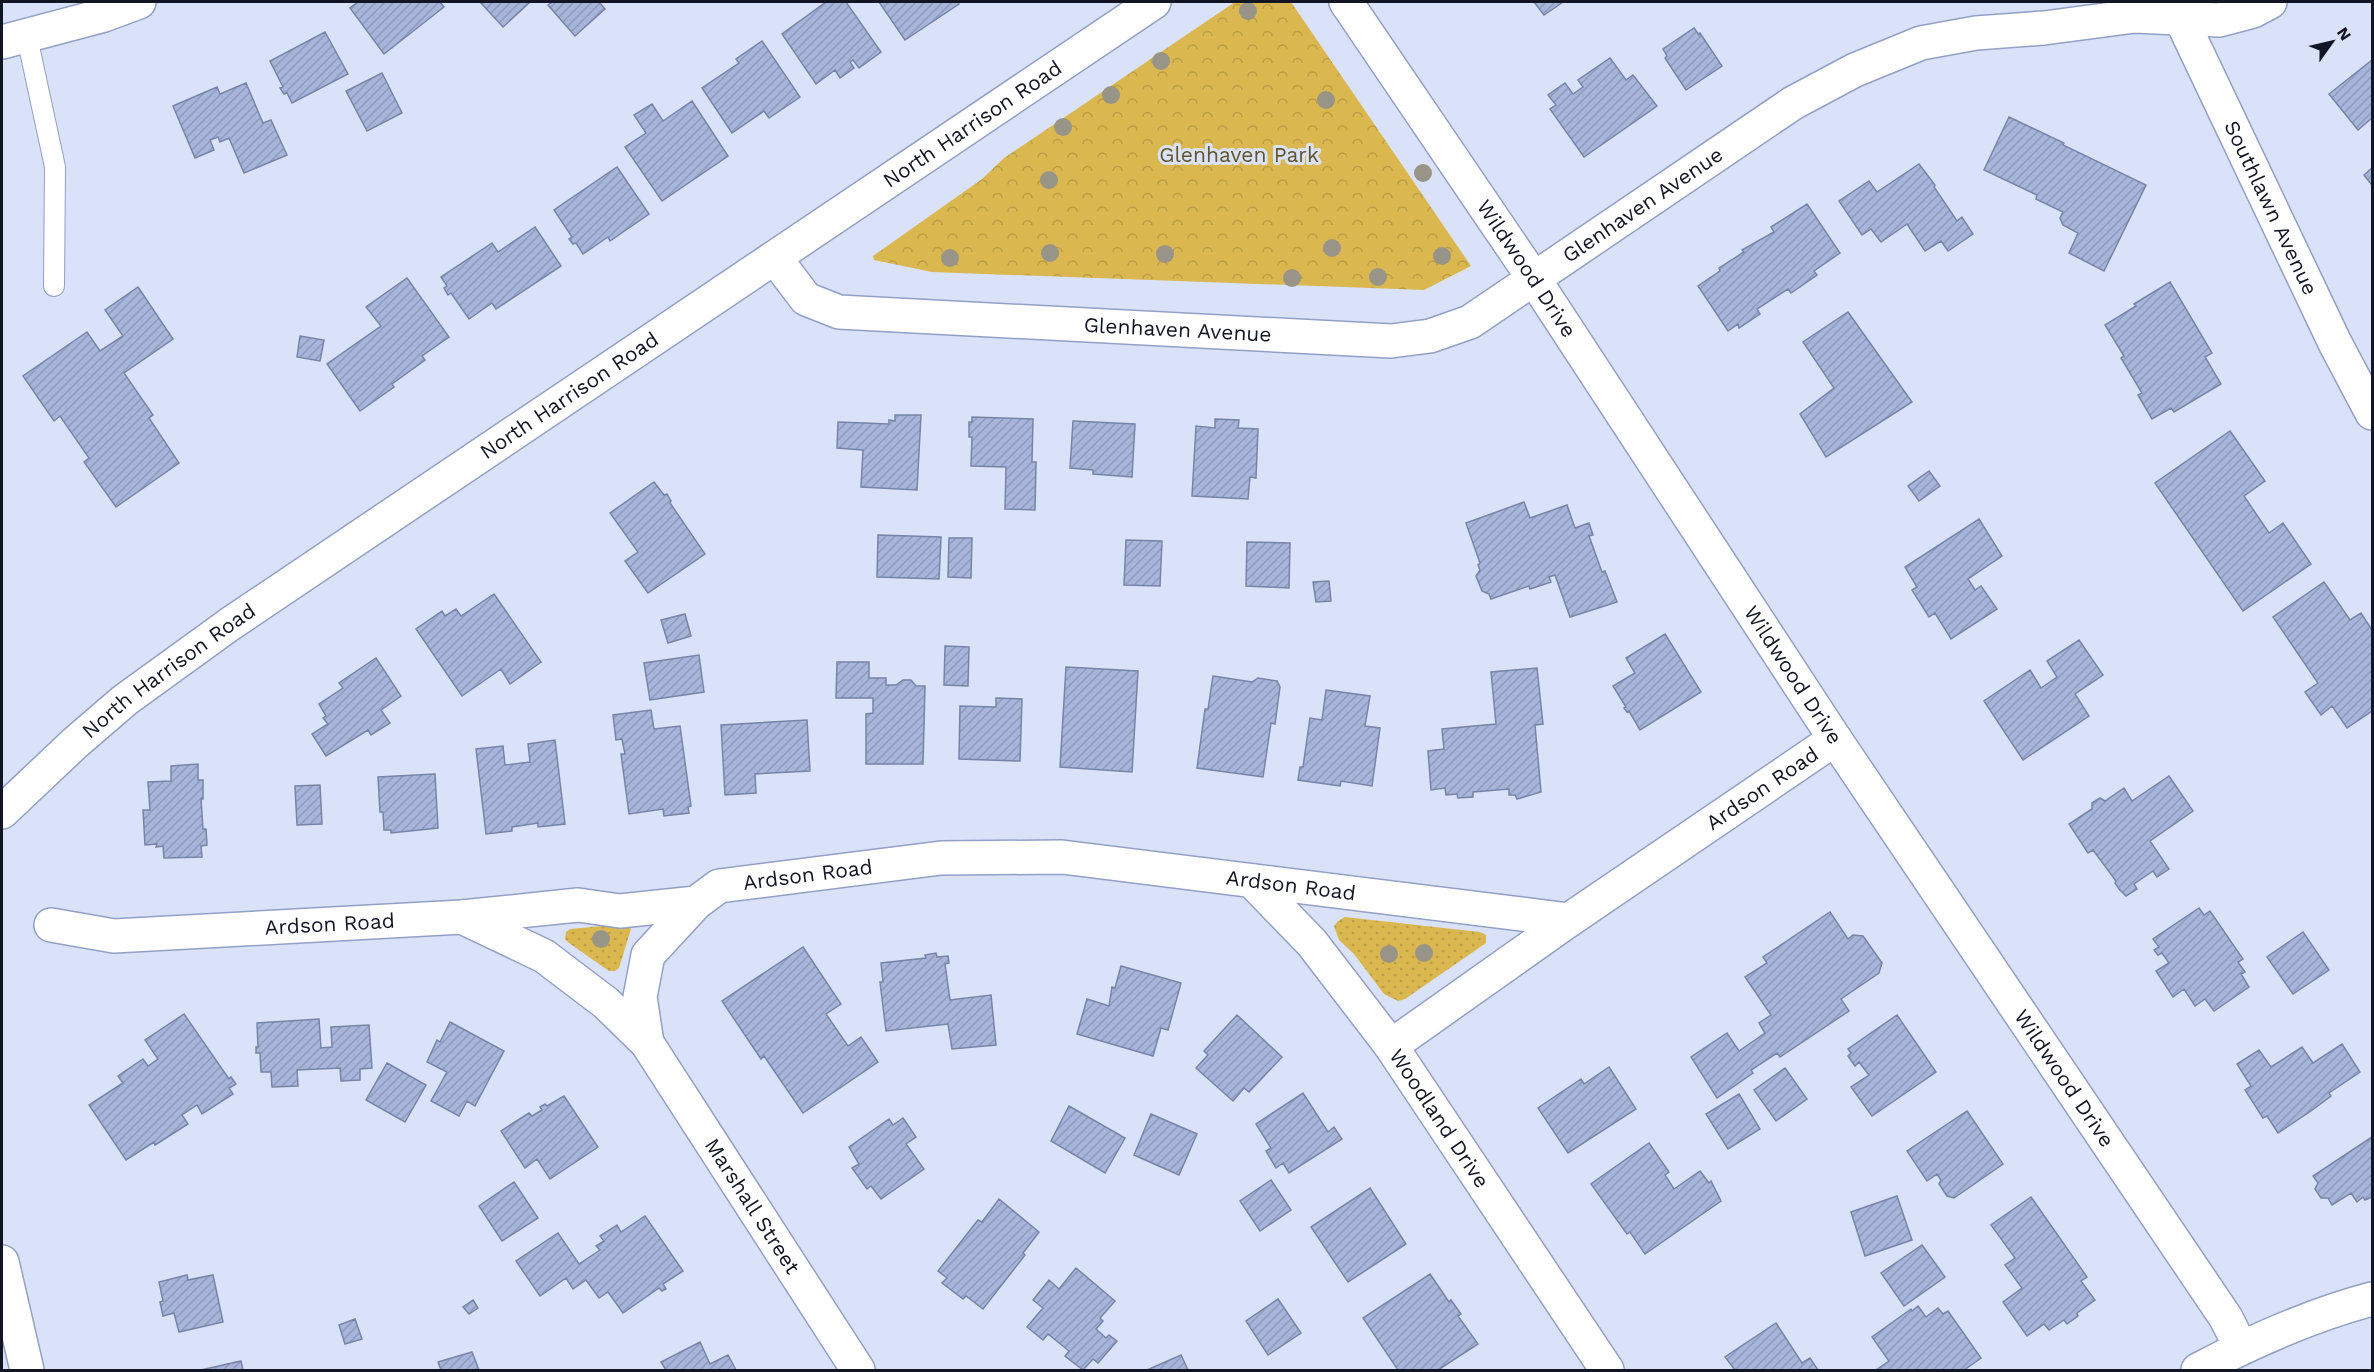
<svg xmlns="http://www.w3.org/2000/svg" width="2374" height="1372" font-family="'Work Sans',sans-serif">
<defs>
<pattern id="grass-dots" width="8" height="8" patternUnits="userSpaceOnUse" patternTransform="scale(1.5)"><rect width="8" height="8" fill="#dbb750"/><path d="M2 2h.1M6 6h.1" fill="none" stroke="#bb9d46" stroke-width="1.8" stroke-linecap="round"/></pattern>
<pattern id="forest-crowns" width="20" height="18" patternUnits="userSpaceOnUse" patternTransform="scale(1.5)"><rect width="20" height="18" fill="#dbb750"/><path d="M2 6a3 3 0 1 1 6 0M12 15a3 3 0 1 1 6 0" fill="none" stroke="#bb9d46"/></pattern>
<pattern id="building-hatch" width="6" height="6" patternUnits="userSpaceOnUse" patternTransform="scale(1.5)"><rect width="6" height="6" fill="#a8b5db"/><path d="M-1 1l2-2M0 6l6-6M5 7l2-2" fill="none" stroke="#909bbc"/></pattern>
</defs>
<rect width="100%" height="100%" fill="#d9e2f9"/>
<!-- grass -->
<path fill="url(#grass-dots)" d="M1345 917 1480 932 1486 935V943L1405 999 1398 1001 1384 994 1354 954 1339 940 1334 926 1338 921Z
M624 924 631 929 619 968 615 971H609L569 943 565 939 566 932 570 929Z"/>
<!-- forest -->
<path fill="url(#forest-crowns)" d="M1235 2H1291L1471 266 1424 290 932 272 874 260 873 256 982 179 1004 158Z"/>
<!-- building -->
<path fill="url(#building-hatch)" stroke="#7884a7" stroke-width="1.5" d="M358 2H440L444 7 384 54 350 8Z
M480 2H530L503 27Z
M552 2H599L605 9 575 36 548 5Z
M826 2H846L881 52 859 68 853 60 850 62 854 68 840 78 835 70 816 84 782 34Z
M879 2H958L959 4 905 40Z
M1534 2H1563L1544 15Z
M1694 28 1699 35 1700 33 1722 66 1686 90 1665 58 1667 56 1663 49Z
M325 32 348 74 292 103 287 93 284 94 280 88 283 87 270 61Z
M762 41 800 97 769 118 764 111 732 133 702 88 739 63 736 59Z
M1610 58 1626 80 1633 75 1657 106 1584 157 1550 109 1556 105 1548 95 1565 83 1573 94 1583 87 1578 80Z
M2372 60V118L2358 130 2329 94Z
M382 73 402 113 367 131 346 91Z
M246 83 263 123 271 120 287 155 244 173 229 138 220 142 218 137 210 140 214 150 195 158 173 106 217 87 220 94Z
M692 101 728 156 662 201 625 147 646 133 634 115 652 104 663 121Z
M2009 117 2064 143 2063 145 2146 185 2104 271 2069 253 2078 233 2063 225 2060 218 2063 212 2036 199 2037 195 1984 170Z
M1919 164 1935 185 1934 187 1957 221 1962 217 1973 234 1948 251 1941 241 1925 251 1907 224 1881 242 1871 229 1862 235 1839 201 1869 181 1877 192Z
M617 167 649 214 610 241 608 237 583 254 576 243 573 244 569 239 572 237 554 210Z
M2372 168V185L2364 175Z
M1807 204 1840 253 1814 271 1817 275 1791 293 1788 289 1757 309 1760 314 1739 328 1738 324 1728 331 1698 286 1720 271 1719 268 1744 252 1742 250 1774 232 1771 227Z
M535 227 561 266 496 309 492 303 469 319 451 293 448 295 444 288 447 286 441 277 492 243 498 252Z
M407 278 449 337 422 356 425 360 392 384 394 387 360 411 327 364 381 326 366 307Z
M2170 282 2212 353 2205 357 2221 384 2174 412 2171 408 2152 419 2138 395 2142 393 2121 358 2124 356 2105 325 2136 306 2134 304Z
M138 287 173 339 124 373 153 415 149 418 179 463 116 507 84 462 89 458 60 416 54 421 23 376 87 332 100 351 123 336 105 310Z
M1848 312 1912 402 1826 457 1800 414 1834 388 1803 342Z
M300 336 324 340 320 361 297 357Z
M895 415H921L917 490 861 487 863 450 837 448 838 422 889 424V420L895 421Z
M972 417 1033 419 1032 462H1036L1035 510 1005 509 1006 467 971 466 972 437H969V422H972Z
M1215 419 1239 420 1238 428 1258 429 1256 478 1250 477 1248 499 1192 496 1196 426 1215 428Z
M1073 421 1135 424 1132 477 1093 474V470L1070 468Z
M2230 431 2265 481 2244 496 2269 533 2283 523 2311 564 2243 611 2155 483Z
M1929 471 1940 486 1919 501 1908 486Z
M654 482 664 495 667 494 671 501 670 503 705 554 648 593 625 561 638 552 610 513Z
M1524 502 1530 518 1567 505 1575 528 1589 523 1593 535 1589 536 1602 572 1605 571 1617 602 1570 617 1555 575 1549 577 1551 582 1530 589 1529 586 1491 599 1489 594 1482 591 1476 576 1480 570 1478 565 1480 563 1466 523Z
M1979 519 2002 556 1968 579 1975 590 1981 586 1997 609 1951 639 1935 613 1929 617 1912 590 1917 587 1905 567Z
M878 535 941 537 939 579 877 577Z
M949 538H972L971 578 948 577Z
M1126 540 1162 541 1160 586 1124 585Z
M1247 542 1290 543 1289 588 1246 586Z
M1329 581 1331 601 1316 602 1313 582Z
M2324 582 2350 620 2361 613 2372 630V711L2347 728 2332 706 2321 715 2305 692 2318 683 2273 617Z
M494 594 541 662 510 684 501 669 462 696 416 629 442 611 445 616 456 609 461 616Z
M685 614 691 636 668 643 661 620Z
M1665 634 1701 692 1640 730 1629 711 1627 712 1624 708 1626 707 1613 686 1635 673 1626 658Z
M2079 640 2103 675 2075 694 2089 716 2023 760 1984 701 2030 670 2041 688 2057 677 2047 661Z
M945 646 969 647 968 686 944 685Z
M699 655 704 692 650 700 644 663Z
M376 658 401 696 381 710 390 723 371 735 368 730 326 756 312 734 328 724 323 718 326 716 319 704 343 688 339 683Z
M837 662H869V678H886V685H896L903 680H911L916 686H925L923 764H866V714L873 713V698H836Z
M1066 667 1138 671 1132 772 1060 767Z
M1537 668 1543 724 1535 725 1541 792 1517 799 1515 795H1509V789L1473 792V797L1458 798 1457 794 1446 795 1445 788 1431 790 1428 751 1444 749 1442 729 1496 724 1491 672Z
M1213 676 1252 682 1258 678 1277 681 1280 687 1275 724 1271 723 1263 777 1197 768 1205 709H1208Z
M1326 690 1370 696 1365 726 1380 728 1372 786 1341 781 1340 786 1298 780 1300 767H1303L1310 718 1322 720Z
M996 698 1022 699 1020 761 959 759 960 706 996 707Z
M651 710 654 729 680 726 691 806 688 807 689 813 664 816 663 809 629 814 621 754H625L622 739 616 740 613 715Z
M807 720 810 771 755 774 756 793 725 795 721 725Z
M555 740 565 824 538 827V823L512 827V831L486 834 476 749 503 746 505 765 530 762 528 744Z
M198 764V780H203V799H201L203 829H206L207 845 201 846 202 857 164 858 163 846 156 847 157 844 145 845 143 810H150L148 782 171 781V766Z
M435 774 438 828 391 833V830H384L383 812H380L378 777Z
M2169 776 2193 811 2150 841 2169 869 2157 877 2153 871 2134 884 2137 889 2126 896 2119 889 2115 883 2116 881 2093 850 2088 853 2069 824 2092 809V803L2100 798 2105 801 2124 788 2132 801Z
M320 785 322 824 297 825 295 786Z
M2199 908 2204 915 2210 911 2243 959 2238 962 2245 972 2241 974 2249 987 2214 1011 2205 999 2195 1006 2184 989 2173 997 2156 971 2169 963 2162 953 2158 955 2154 950 2159 947 2153 939Z
M1830 912 1848 939 1853 935 1863 936 1882 963 1879 973 1841 999 1849 1011 1780 1057 1777 1053 1751 1070 1753 1073 1717 1098 1691 1057 1727 1033 1739 1051 1765 1033 1759 1023 1771 1015 1745 977 1767 963 1763 957Z
M2303 932 2329 970 2293 994 2267 957Z
M803 947 841 1004 826 1014 848 1046 861 1037 878 1062 803 1113 764 1056 761 1059 722 1001Z
M936 953 937 957 948 956 949 963 945 964 950 1000 991 995 996 1045 952 1049 948 1024 886 1031 880 982H883L881 963 926 958 925 955Z
M1121 966 1181 983 1168 1030 1161 1028 1153 1056 1077 1034 1087 999 1109 1006 1112 987 1115 988Z
M184 1014 229 1079 231 1077 236 1084 229 1088 233 1094 202 1114 197 1105 182 1115 188 1124 155 1145 154 1142 126 1160 89 1105 123 1083 118 1076 143 1059 148 1066 158 1059 145 1040Z
M1237 1015 1282 1057 1249 1092 1244 1088 1233 1101 1196 1068 1208 1055 1204 1051Z
M1897 1015 1936 1072 1872 1116 1851 1087 1869 1075 1859 1062 1855 1066 1848 1056 1851 1053 1848 1049Z
M319 1019 321 1048 332 1047 331 1027 369 1025 372 1068 360 1069V1080L341 1081 340 1068 297 1070 298 1086 272 1087 271 1072H261L260 1053H256V1047H258L257 1023Z
M450 1022 504 1051 475 1106 467 1101 459 1116 431 1101 447 1072 427 1062 437 1040 440 1042Z
M2342 1044 2360 1072 2329 1093 2331 1096 2311 1111 2278 1133 2267 1116 2263 1118 2245 1090 2251 1086 2237 1064 2259 1050 2271 1067 2302 1047 2313 1063Z
M387 1063 426 1085 405 1122 366 1100Z
M1609 1067 1636 1109 1568 1153 1538 1108 1581 1079 1584 1084Z
M1785 1068 1807 1099 1776 1121 1754 1090Z
M1303 1093 1328 1132 1334 1127 1342 1139 1289 1173 1283 1163 1276 1168 1266 1151 1271 1148 1256 1124Z
M1739 1094 1760 1129 1728 1149 1706 1114Z
M564 1096 598 1147 550 1179 537 1159 525 1168 501 1131 529 1113 532 1116 542 1110 540 1107 545 1104 547 1106Z
M1069 1106 1125 1138 1105 1173 1051 1141Z
M1967 1111 2003 1164 1954 1198 1947 1196 1939 1184 1941 1180 1937 1174 1927 1181 1907 1151Z
M1151 1114 1197 1134 1179 1175 1134 1155Z
M903 1118 916 1137 906 1144 924 1169 881 1199 871 1186 867 1189 852 1168 859 1164 849 1147 889 1119 893 1125Z
M2372 1137V1197L2365 1200 2363 1197 2357 1202 2351 1193 2332 1205 2328 1198H2321L2315 1189 2318 1183 2313 1176Z
M1649 1143 1669 1172 1665 1175 1674 1189 1700 1171 1709 1183 1711 1181 1721 1201 1645 1254 1630 1232 1627 1234 1591 1184Z
M1271 1180 1291 1210 1260 1231 1240 1201Z
M514 1182 538 1218 502 1241 479 1206Z
M1370 1188 1406 1244 1348 1282 1311 1227Z
M1897 1196 1912 1240 1865 1256 1851 1212Z
M2031 1197 2087 1277 2081 1281 2095 1300 2077 1313 2078 1316 2067 1324 2064 1320 2049 1330 2044 1324 2027 1336 2003 1302 2022 1288 2005 1265 2015 1258 1991 1225Z
M999 1199 1039 1232 1023 1253 1025 1255 983 1309 966 1296 963 1299 942 1283 947 1278 938 1271 978 1220 982 1222Z
M645 1216 683 1271 663 1284 666 1289 662 1291 659 1288 623 1313 608 1292 599 1298 586 1280 573 1289 566 1278 540 1296 516 1261 558 1233 579 1264 600 1250 596 1246 604 1241 600 1236 617 1225 621 1232Z
M1922 1245 1945 1277 1904 1306 1881 1273Z
M1076 1268 1115 1301 1100 1318 1103 1321 1096 1329 1106 1338 1109 1335 1117 1341 1098 1363 1093 1359 1083 1370 1065 1356 1069 1351 1048 1334 1043 1340 1027 1327 1043 1308 1033 1300 1049 1280 1059 1289Z
M1430 1274 1449 1302 1451 1300 1461 1314 1458 1316 1478 1344 1438 1370H1398L1363 1318Z
M187 1275 188 1280 213 1275 223 1322 179 1332 174 1313 163 1316 160 1302 163 1301 159 1282Z
M1278 1299 1301 1333 1268 1355 1246 1321Z
M473 1300 478 1308 469 1314 463 1307Z
M1918 1306 1926 1317 1938 1308 1943 1314 1948 1311 1981 1358 1964 1370H1876L1889 1361 1872 1337 1911 1309 1912 1311Z
M355 1319 362 1339 345 1344 339 1325Z
M1776 1323 1802 1363 1810 1358 1818 1370H1735L1725 1357Z
M700 1342 710 1364 728 1355 736 1370H666L661 1362Z
M472 1352 479 1370H441L438 1362Z
M1181 1355 1188 1370H1147Z
M241 1361 243 1370H201Z"/>
<g fill="none" stroke-linecap="round" stroke-linejoin="round">
<defs>
<path id="lane" d="M27 37 55 167 54 286"/>
<g id="street">
<path id="s1" d="M1346 2 1534 279 1835 739 2226 1318 2241 1348"/>
<path id="s2" d="M2173 2 2335 343 2372 413"/>
<path d="M2 42 104 15 139 2"/>
<path id="s3" d="M775 258 806 299 839 312 1391 341 1430 336 1470 322 1793 103 1855 70 1921 43 1976 33 2044 28 2135 16 2219 20 2253 11 2270 2"/>
<path id="s4" d="M1252 881 1312 943 1391 1046 1607 1370"/>
<path id="s5" d="M462 917 544 956 606 1003 647 1043 858 1370"/>
<path id="s6" d="M51 925 114 936 462 917 578 905 620 911 696 903 719 886 941 858 1062 857 1569 920 1835 739"/>
<path d="M647 1043 640 997 648 955 696 903"/>
<path d="M1391 1046 1569 920"/>
<path d="M2198 1370C2253 1341 2312 1315 2372 1299"/>
</g>
<g id="secondary">
<path id="s7" d="M2 812 75 743 125 700 230 624 1154 2"/>
</g>
<path id="primary" d="M2 1262 27 1370"/>
</defs>
<!-- lane casing -->
<use href="#lane" stroke="#93a0c5" stroke-width="22"/>
<!-- street casing -->
<use href="#street" stroke="#93a0c5" stroke-width="36"/>
<!-- secondary casing -->
<use href="#secondary" stroke="#93a0c5" stroke-width="36"/>
<!-- primary casing -->
<use href="#primary" stroke="#93a0c5" stroke-width="36"/>
<!-- lane -->
<use href="#lane" stroke="#fff" stroke-width="20"/>
<!-- street -->
<use href="#street" stroke="#fff" stroke-width="33"/>
<!-- secondary -->
<use href="#secondary" stroke="#fff" stroke-width="33"/>
<!-- primary -->
<use href="#primary" stroke="#fff" stroke-width="33"/>
</g>
<!-- trees -->
<g fill="#989487">
<circle cx="1248" cy="11" r="9"/>
<circle cx="1161" cy="61" r="9"/>
<circle cx="1111" cy="95" r="9"/>
<circle cx="1326" cy="100" r="9"/>
<circle cx="1063" cy="127" r="9"/>
<circle cx="1423" cy="173" r="9"/>
<circle cx="1049" cy="180" r="9"/>
<circle cx="1332" cy="248" r="9"/>
<circle cx="1050" cy="253" r="9"/>
<circle cx="1165" cy="254" r="9"/>
<circle cx="1442" cy="256" r="9"/>
<circle cx="950" cy="258" r="9"/>
<circle cx="1378" cy="277" r="9"/>
<circle cx="1292" cy="278" r="9"/>
<circle cx="601" cy="939" r="9"/>
<circle cx="1424" cy="953" r="9"/>
<circle cx="1389" cy="954" r="9"/>
</g>
<g text-anchor="middle" stroke-width="6" stroke-linejoin="round" paint-order="stroke">
<!-- street labels -->
<g font-size="21" fill="#121624" stroke="#d9e2f9">
<text dy="7" stroke="none"><textPath href="#s7" startOffset="1191">North Harrison Road</textPath></text>
<text dy="7" stroke="none"><textPath href="#s3" startOffset="930">Glenhaven Avenue</textPath></text>
<text dy="7" stroke="none"><textPath href="#s2" startOffset="228">Southlawn Avenue</textPath></text>
<text dy="7" stroke="none"><textPath href="#s1" startOffset="322">Wildwood Drive</textPath></text>
<text dy="7" stroke="none"><textPath href="#s3" startOffset="426">Glenhaven Avenue</textPath></text>
<text dy="7" stroke="none"><textPath href="#s7" startOffset="705">North Harrison Road</textPath></text>
<text dy="7" stroke="none"><textPath href="#s7" startOffset="219">North Harrison Road</textPath></text>
<text dy="7" stroke="none"><textPath href="#s1" startOffset="808">Wildwood Drive</textPath></text>
<text dy="7" stroke="none"><textPath href="#s6" startOffset="1766">Ardson Road</textPath></text>
<text dy="7" stroke="none"><textPath href="#s6" startOffset="766">Ardson Road</textPath></text>
<text dy="7" stroke="none"><textPath href="#s6" startOffset="1252">Ardson Road</textPath></text>
<text dy="7" stroke="none"><textPath href="#s6" startOffset="280">Ardson Road</textPath></text>
<text dy="7" stroke="none"><textPath href="#s1" startOffset="1294">Wildwood Drive</textPath></text>
<text dy="7" stroke="none"><textPath href="#s4" startOffset="303">Woodland Drive</textPath></text>
<text dy="7" stroke="none"><textPath href="#s5" startOffset="420">Marshall Street</textPath></text>
</g>
<!-- park labels -->
<g font-size="21" fill="#635429" stroke="#d9e2f9">
<text x="1239" y="162">Glenhaven Park</text>
</g>
</g>
<!-- border -->
<rect width="2374" height="1372" fill="none" stroke="#121624" stroke-width="6"/>
<!-- north arrow -->
<g transform="translate(2332 42) rotate(56)" stroke="#d9e2f9" stroke-width="4.5" paint-order="stroke">
<path d="M0-4.5L10 22L0 15L-10 22Z" fill="#121624"/>
<text y="-9" font-size="16" font-weight="bold" text-anchor="middle" fill="#121624">N</text>
</g>
</svg>
